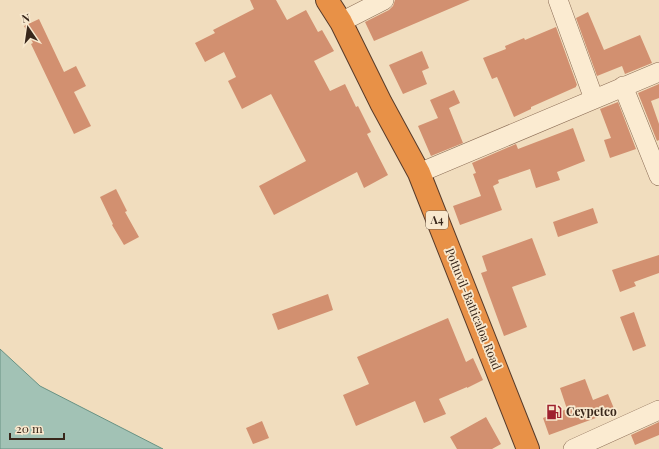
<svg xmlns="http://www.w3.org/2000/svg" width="659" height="449" font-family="'Playfair Display',serif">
<rect width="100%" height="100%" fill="#f1ddbe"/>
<!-- water -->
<path fill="#a2c2b5" stroke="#689183" d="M0 349 40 386 163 449H0Z"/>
<!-- building -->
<path fill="#d29070" d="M250 0H276L287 20 306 10 318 32 322 30 334 51 314 61 330 91 345 84 356 107 358 106 371 132 367 134 388 175 364 188 357 172 274 215 259 186 306 161 271 94 242 109 228 81 236 77 224 52 205 62 195 43 215 33 213 30 254 9Z
M395 0H470L374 41 365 22 389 10 393 6Z
M588 12 604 50 640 35 652 63 625 74 622 66 597 76 576 18Z
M39 19 64 72 76 66 86 86 74 92 91 126 74 134 31 44 33 43 24 26Z
M556 27 577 85 576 86V87L531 107V109L514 117 497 77 492 79 483 58 506 49 505 46 524 38 525 40Z
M422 51 429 68 422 71 427 84 403 94 389 65Z
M659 84V98L651 101 659 124V140L657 141 638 93Z
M454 90 460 103 449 108 463 143 431 156 418 126 438 118 430 100Z
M618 102 636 149 610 158 604 140 611 138 600 109Z
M573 128 585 161 557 172 560 180 536 188 530 169 498 180 499 183 493 186 502 210 460 225 453 206 481 196 473 174 476 173 472 163 516 144 518 149Z
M116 189 127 211 125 212 139 237 124 245 112 225 113 224 100 197Z
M593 208 598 223 558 237 553 222Z
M532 238 546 275 512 287 527 327 504 336 481 273 487 271 482 256Z
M659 255V273L634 282 636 286 620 292 612 270Z
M328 294 333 310 278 330 272 314Z
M634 312 646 346 633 351 620 317Z
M448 318 466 362 473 358 483 380 467 388V387L439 399 446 414 424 423 415 401 356 426 343 395 369 384 357 357Z
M585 379 593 400 608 394 615 411 549 435 543 418 567 409 560 388Z
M486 417 501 444 492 449H457L450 437Z
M262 421 269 438 253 444 246 428Z
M659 422V435L635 445 631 435Z"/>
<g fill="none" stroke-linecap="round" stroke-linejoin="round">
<defs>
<path id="minor" d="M558 0 594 99
M341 22 384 0
M623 86 659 176
M419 173 659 72
M573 449 659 410"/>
<path id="highway" d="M327 0 341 22 381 103 419 173 528 449"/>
</defs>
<!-- minor casing -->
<use href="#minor" stroke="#8b6c55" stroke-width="20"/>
<!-- highway casing -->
<use href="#highway" stroke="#583b2a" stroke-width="24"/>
<!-- minor -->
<use href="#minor" stroke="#fbebd1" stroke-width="19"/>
<!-- highway -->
<use href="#highway" stroke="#e89147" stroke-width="22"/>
</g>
<!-- icons -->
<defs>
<symbol id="fuel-bare" viewBox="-9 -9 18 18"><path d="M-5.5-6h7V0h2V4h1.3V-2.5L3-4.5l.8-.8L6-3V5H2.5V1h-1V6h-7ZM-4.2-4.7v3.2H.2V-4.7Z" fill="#9e212e" stroke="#f8e8ce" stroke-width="2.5" paint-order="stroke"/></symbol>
</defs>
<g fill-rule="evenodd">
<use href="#fuel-bare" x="543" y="401" width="22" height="22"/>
</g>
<g text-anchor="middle" stroke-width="3.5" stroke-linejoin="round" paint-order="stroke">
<!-- shield labels -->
<rect fill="#f8e8ce" stroke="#726151" stroke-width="1" x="426" y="211" width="22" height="18" rx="3"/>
<g font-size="11" font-weight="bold" fill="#39271b">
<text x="437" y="224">A4</text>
</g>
<!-- street labels -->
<g font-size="12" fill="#39271b" stroke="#f8e8ce">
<text transform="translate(473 309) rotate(68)" y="4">Pottuvil-Batticaloa Road</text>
</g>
<!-- poi labels -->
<g font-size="12" font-weight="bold" fill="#39271b" stroke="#f8e8ce" text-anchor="start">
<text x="566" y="416">Ceypetco</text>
</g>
</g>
<!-- north arrow -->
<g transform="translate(28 28) rotate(347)" stroke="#f8e8ce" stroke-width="3" paint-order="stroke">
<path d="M0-3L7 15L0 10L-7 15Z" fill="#39271b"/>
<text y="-6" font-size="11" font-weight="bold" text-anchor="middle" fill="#39271b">N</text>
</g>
<!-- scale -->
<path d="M10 433v6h54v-6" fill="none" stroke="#39271b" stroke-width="2"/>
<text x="16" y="433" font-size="12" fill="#39271b" stroke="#f8e8ce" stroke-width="3" paint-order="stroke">20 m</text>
</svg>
